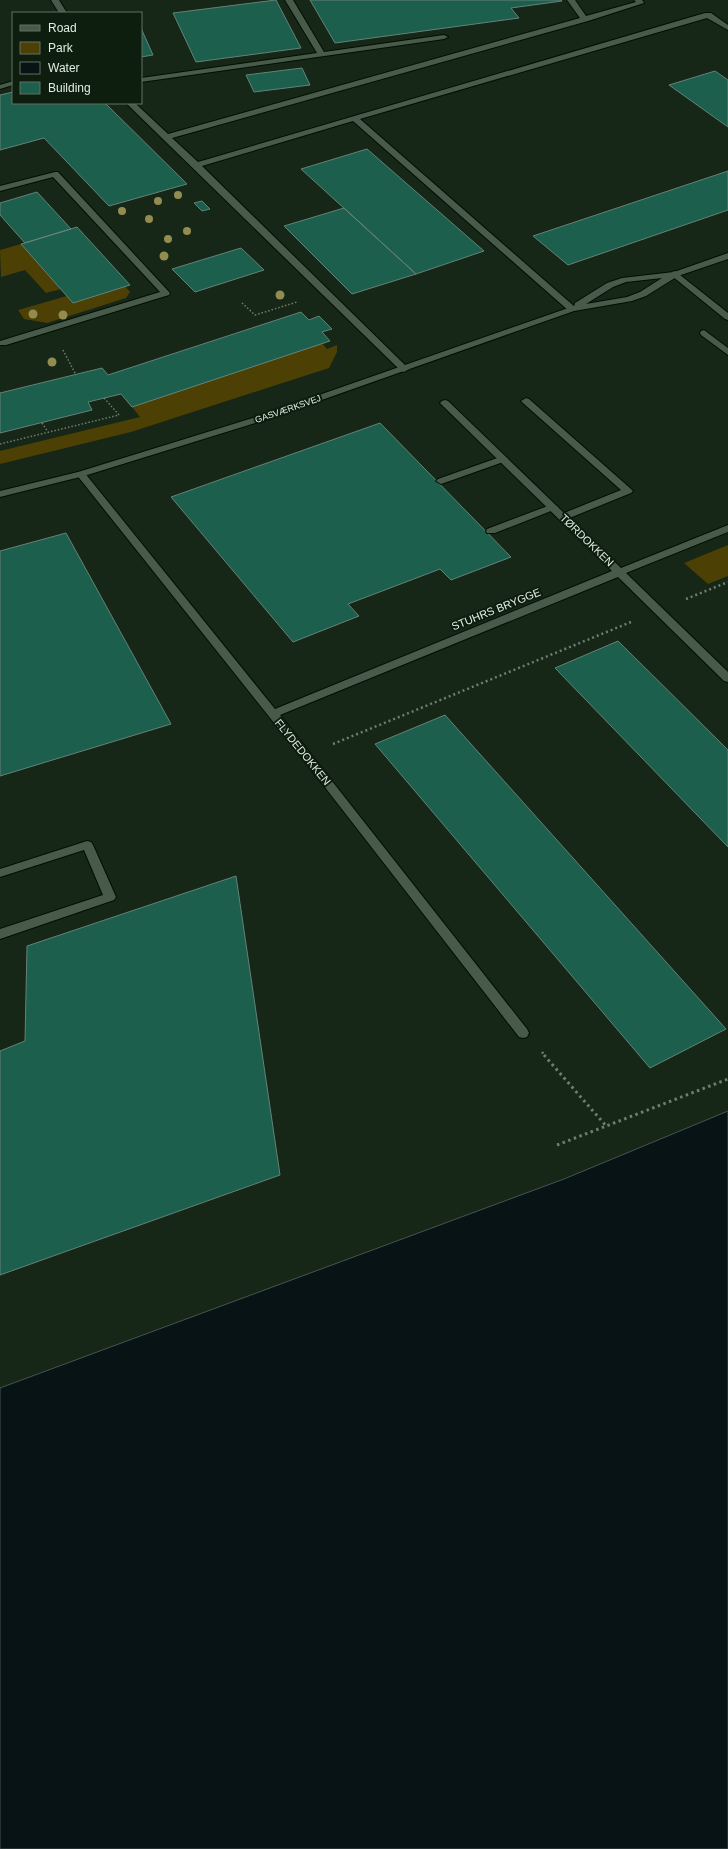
<svg xmlns="http://www.w3.org/2000/svg" width="728" height="1849" font-family="Helvetica,sans-serif">
<rect width="100%" height="100%" fill="#162617"/>
<!-- green -->
<path fill="#4d4004" d="M21 244 61 289 46 293 25 270 1 277 0 250Z
M125 286 130 292 126 298 47 323 24 319 18 310 67 296 73 303Z
M322 343 327 349 337 345V352L329 368 131 432 0 464V451L140 417 132 407Z
M728 545V576L708 584 684 563Z"/>
<!-- water -->
<path fill="#071314" stroke="#485452" d="M728 1111V1849H0V1388L564 1179Z"/>
<!-- building -->
<path fill="#1c5f4d" stroke="#658278" d="M276 0 301 48 196 62 173 13Z
M310 0H561L562 1 511 8 519 18 335 43Z
M141 28 153 55 141 57Z
M302 68 310 85 254 92 246 75Z
M715 71 728 80V127L669 85Z
M13 92V103H105L187 184 109 206 44 138 0 150V95Z
M367 149 484 251 416 274 301 169Z
M728 171V210L568 265 533 236Z
M37 192 71 229 25 243 0 215V203Z
M202 201 210 209 202 211 194 203Z
M344 208 416 274 352 294 284 226Z
M77 227 130 285 73 303 21 244Z
M241 248 264 270 195 292 172 269Z
M301 312 309 320 319 316 332 329 322 332 330 341 132 407 121 394 88 402 92 410 0 433V393L102 368 108 375Z
M380 423 511 557 451 580 440 569 348 604 359 616 293 642 171 497Z
M66 533 171 724 0 776V551Z
M618 641 728 750V847L555 668Z
M445 715 726 1029 650 1068 375 744Z
M236 876 280 1175 0 1275V1051L25 1041 27 946Z"/>
<g fill="none" stroke-linecap="round" stroke-linejoin="round">
<defs>
<path id="service" d="M51 0H59L67 13H59Z
M285 0H293L324 52 444 35 448 37 444 39 141 82V78L317 53Z
M567 0H575L586 16 636 2 634 0H642L644 3 588 21 172 138 198 162 705 13H711L728 25V30L707 18 360 119 575 307 576 309 575 311H569L353 121 202 166 407 367 409 369 404 372 401 371 126 103H135L168 134 580 18Z
M13 81V85L0 89V85Z
M55 172H58L170 293 169 295 6 345H0V341L160 292 53 177 0 191V186Z
M704 330 728 348V355L701 335 700 333 701 331Z
M526 398 529 399 631 489 633 491 631 493 567 519H559L558 517 559 515 621 490 523 403 521 401Z
M503 456 508 459 506 461 444 483 441 484 436 481 438 479Z
M553 504 558 507 556 509 495 533H487L486 531 487 529Z
M87 841 91 842 93 845 116 897 114 900 0 939V929L103 895 84 850 0 877V869Z"/>
<path id="minor" d="M675 271 728 313V320L725 319 672 276V272Z
M445 400 448 401 621 568 728 525V532L626 573 728 672V682L724 681 618 577 280 715 527 1029 529 1033 527 1037 523 1038 519 1037 310 768 76 474 78 472H84L275 709 612 571 442 405 440 403 442 401Z"/>
<path id="tertiary" d="M728 253V259L678 276 646 296 632 301 574 311 265 420 84 476 0 497V491L78 472 259 416 574 306 575 303 607 283 622 278 674 272ZM662 278 640 292 627 297 586 304 613 287 626 282Z"/>
</defs>
<!-- service casing -->
<use href="#service" stroke="#020f03" stroke-width="2"/>
<!-- minor casing -->
<use href="#minor" stroke="#020f03" stroke-width="2"/>
<!-- tertiary casing -->
<use href="#tertiary" stroke="#020f03" stroke-width="2"/>
<!-- path-far2 -->
<path stroke="#707e71" stroke-width="1.5" stroke-dasharray="1.5 2" stroke-linecap="butt" d="M242 303 255 315 297 302
M63 350 76 375
M42 423 48 432
M0 444 119 415 104 398"/>
<!-- path-far1 -->
<path stroke="#707e71" stroke-width="2.5" stroke-dasharray="2 3" stroke-linecap="butt" d="M686 599 728 582
M333 744 631 622
M542 1052 545 1056"/>
<!-- path -->
<path stroke="#707e71" stroke-width="3" stroke-dasharray="2.5 3.5" stroke-linecap="butt" d="M544 1055 607 1127
M557 1145 728 1079"/>
<!-- service -->
<use href="#service" fill="#485a49" fill-rule="evenodd"/>
<!-- minor -->
<use href="#minor" fill="#485a49" fill-rule="evenodd"/>
<!-- tertiary -->
<use href="#tertiary" fill="#485a49" fill-rule="evenodd"/>
</g>
<!-- trees -->
<g fill="#938c50">
<circle cx="178" cy="195" r="4"/>
<circle cx="158" cy="201" r="4"/>
<circle cx="122" cy="211" r="4"/>
<circle cx="149" cy="219" r="4"/>
<circle cx="187" cy="231" r="4"/>
<circle cx="168" cy="239" r="4"/>
<circle cx="164" cy="256" r="4.5"/>
<circle cx="280" cy="295" r="4.5"/>
<circle cx="33" cy="314" r="4.5"/>
<circle cx="63" cy="315" r="4.5"/>
<circle cx="52" cy="362" r="4.5"/>
</g>
<g text-anchor="middle" stroke-width="4" stroke-linejoin="round" paint-order="stroke">
<!-- far-street labels -->
<g font-size="9" fill="#e1ece2" stroke="#0d1d0e">
<text transform="translate(288 409) rotate(-19)" y="3">GASVÆRKSVEJ</text>
</g>
<!-- street labels -->
<g font-size="11" fill="#e1ece2" stroke="#0d1d0e">
<text transform="translate(587 540) rotate(44)" y="4">TØRDOKKEN</text>
<text transform="translate(496 609) rotate(-22)" y="4">STUHRS BRYGGE</text>
<text transform="translate(303 752) rotate(51)" y="4">FLYDEDOKKEN</text>
</g>
</g>
<!-- legend -->
<rect x="12" y="12" width="130" height="92" fill="#0d1d0e" stroke="#627063"/>
<rect x="20" y="25" width="20" height="6" fill="#485a49" stroke="#627063"/>
<text x="48" y="32" font-size="12" fill="#e1ece2">Road</text>
<rect x="20" y="42" width="20" height="12" fill="#4d4004" stroke="#627063"/>
<text x="48" y="52" font-size="12" fill="#e1ece2">Park</text>
<rect x="20" y="62" width="20" height="12" fill="#071314" stroke="#627063"/>
<text x="48" y="72" font-size="12" fill="#e1ece2">Water</text>
<rect x="20" y="82" width="20" height="12" fill="#1c5f4d" stroke="#627063"/>
<text x="48" y="92" font-size="12" fill="#e1ece2">Building</text>
</svg>
